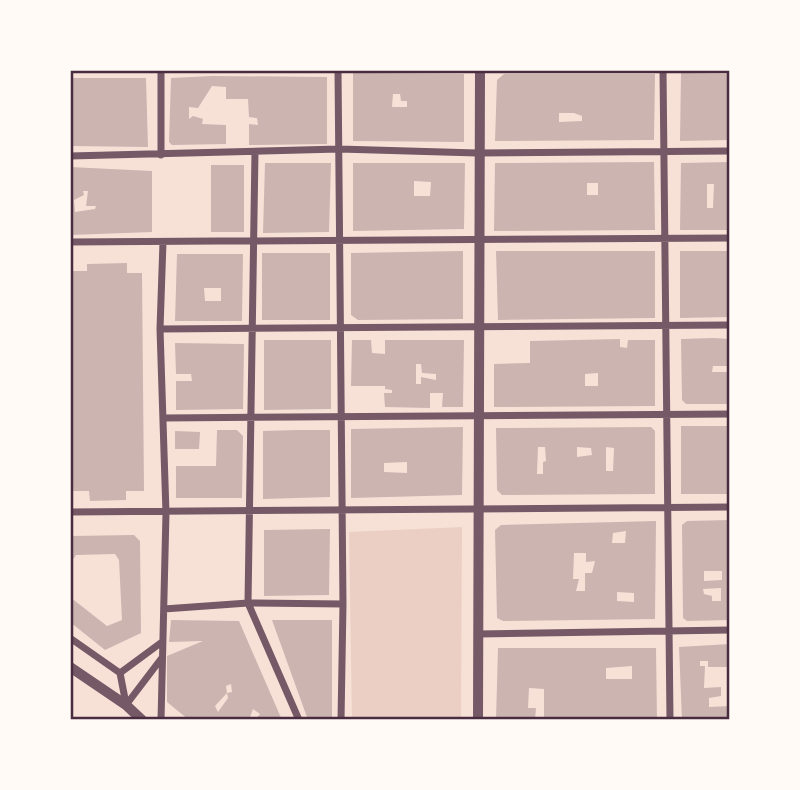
<svg xmlns="http://www.w3.org/2000/svg" width="800" height="790" font-family="Arial,sans-serif">
<rect width="100%" height="100%" fill="#f7e1d7"/>
<!-- green -->
<path fill="#ebcfc5" d="M462 527 461 720H352L349 532Z"/>
<!-- building -->
<path fill="#ccb4b1" fill-rule="evenodd" d="M353 73 464 74V142L353 141ZM393 94H400L401 101H407V107H392Z
M681 73 730 74V140L680 141Z
M504 74H655L654 140 495 141 497 80ZM559 113H574L582 116V121L559 122Z
M212 76 327 77V144L249 145V124L258 125 257 118 249 117 248 99H226V87L212 86 198 108 189 107V119L193 116 203 119 202 124 226 125V144L172 145 169 142 171 78Z
M70 78H146L148 147 70 146 73 94H70Z
M654 162 655 230 494 231 495 163ZM587 183H598V195H587Z
M730 162 727 189H730L727 211H730V230H680L681 163ZM707 184H714L713 208H707Z
M265 163H331L329 232 263 233Z
M353 163H465L464 229 353 231ZM414 181 431 182 430 196H414Z
M211 165H244V232H211Z
M70 167 152 171V232L70 235ZM83 191H88L86 206H96L95 209 75 212 74 200 84 195Z
M463 251V319L358 320 351 315V253Z
M496 251H655V318L498 320Z
M680 251H730L727 299 730 298V317L680 318Z
M262 253H330V320H262Z
M177 254H243L242 321H175ZM204 288H221V301H205Z
M127 263V273H142L144 491H126V500L90 501 89 491H71L70 271H87V264Z
M713 338 730 339V366H713L712 372H730V404H686L682 400 681 339Z
M620 339V347L627 348 628 340H655V406L494 407V364L530 363V341ZM598 373V386H585V374Z
M264 340H331V409L264 410Z
M352 340H371L372 353 385 354V340H464L463 407H442L443 393H430V408L385 407 384 393H392V390L385 389V386H351ZM416 364H421L422 373 436 374V380L421 377V384H416Z
M175 343 244 344 243 409 176 410V381H192L191 374H176Z
M681 426H730V494H681Z
M463 427 462 495 351 498V429ZM407 462V473L384 472V463Z
M651 427 655 431V494L502 495 497 490 496 428ZM538 447H545L546 461 543 462V474H537ZM577 447 591 448 592 455 577 457ZM606 447 614 448 613 471H606Z
M217 430H237L243 436 242 498H176V466H216Z
M297 430H330V497L263 499V431Z
M175 431 200 432 199 449H175Z
M730 520V620L687 621 683 618 682 525 687 521ZM704 571H722V580L704 581ZM721 588V601H712V596L704 594 703 589Z
M656 521 655 619 503 621 497 618 495 530 501 525ZM626 531 625 543H612L613 533ZM574 553H586V562L595 561 592 573H585V591H576L579 579H573ZM617 592 634 593V602L617 601Z
M330 529 329 595 264 596V530Z
M134 535 140 541 141 633 105 650 70 622V597L107 626 122 620 119 560 115 554 76 555 70 564V536Z
M171 620 239 621 282 720H255L260 714 253 709 249 720H189L167 702V656L203 641 169 642ZM231 684 232 692 227 693 228 698 218 712 215 706 227 693 226 686Z
M272 620H332V720H308Z
M730 644V667H708V661H700V666H705L704 688 721 687V696L709 698V707L730 706V718L682 720 679 647Z
M498 648H656L657 720H544V689L529 688 528 708H536L535 720H496ZM632 666V679H606V668Z"/>
<g fill="none" stroke-linecap="round" stroke-linejoin="round">
<!-- minor -->
<path stroke="#755966" stroke-width="7" d="M161 70V155
M338 70 343 604 341 720
M663 70 670 720
M255 152 248 603 299 720
M70 156 339 149 477 153 730 151
M70 242 730 238
M160 329 730 325
M163 418 730 414
M70 512 730 507
M164 609 248 603 343 604
M478 634 730 630
M70 638 120 673 162 642
M120 673 126 704
M126 705 161 659
M161 720 166 513 160 329 163 242"/>
<!-- tertiary -->
<path stroke="#755966" stroke-width="10" d="M70 667 126 705 142 720
M478 720 480 70"/>
</g>
<!-- border -->
<rect width="800" height="790" fill="none" stroke="#fffaf5" stroke-width="144"/>
<rect x="72" y="72" width="656" height="646" fill="none" stroke="#4a2c40" stroke-width="2.5"/>
</svg>
